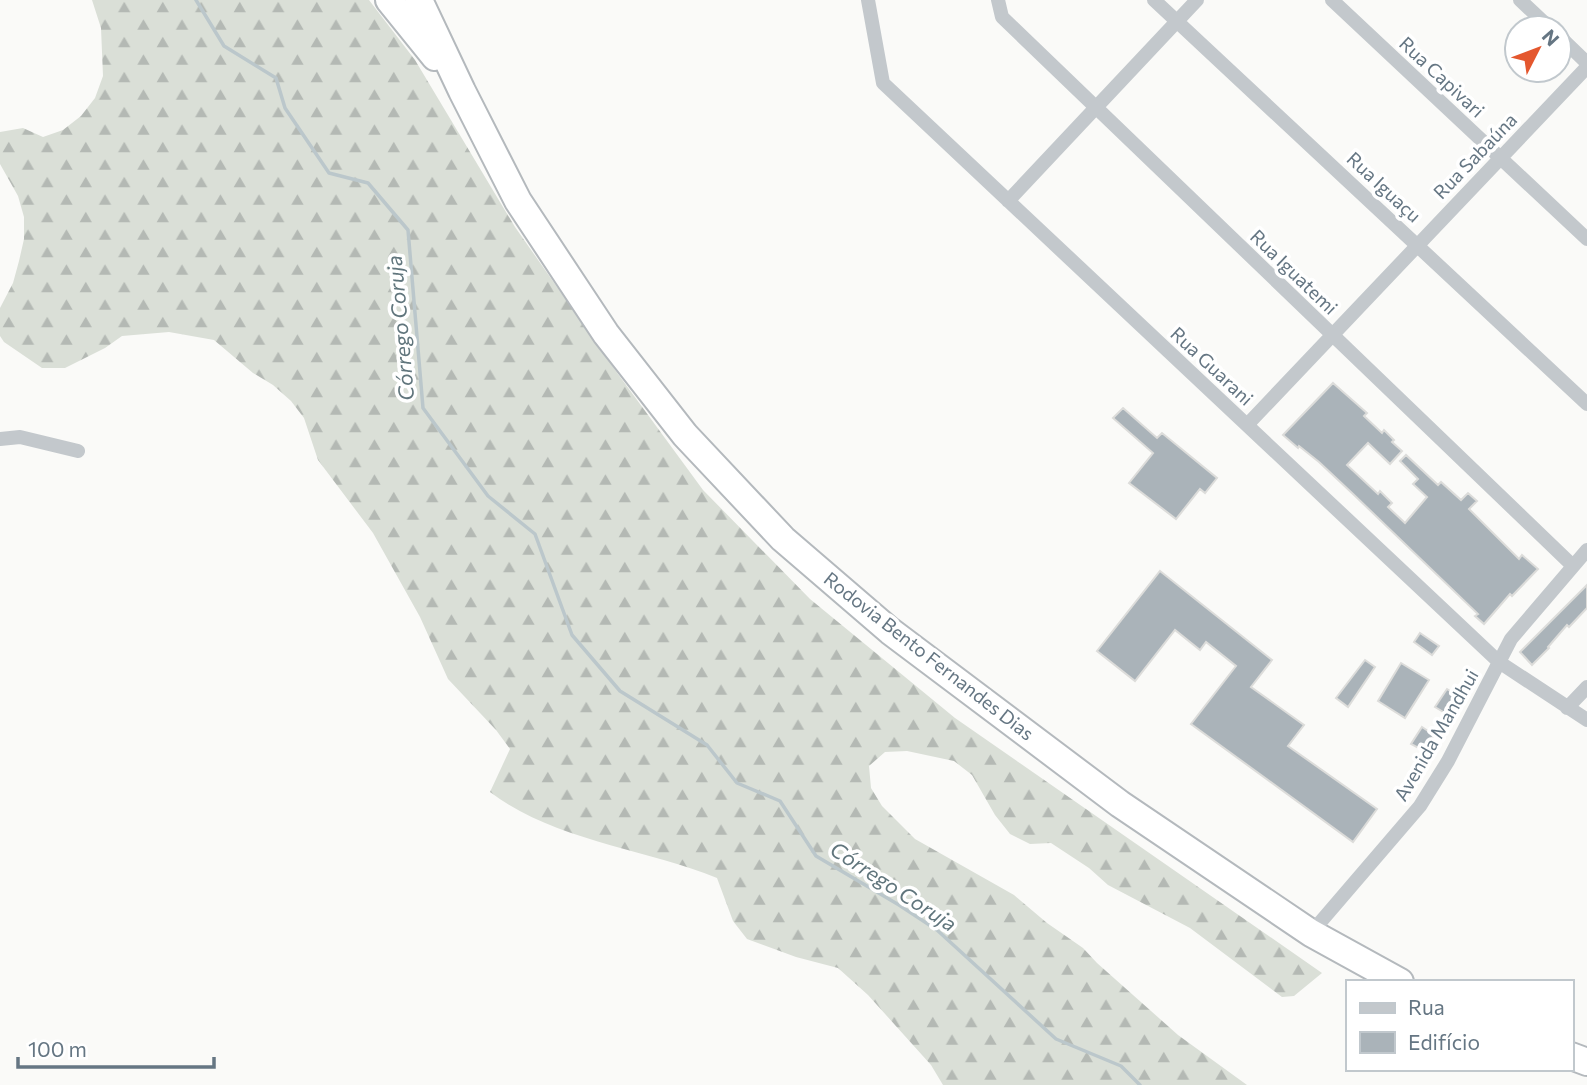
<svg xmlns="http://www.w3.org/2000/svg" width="1587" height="1085" font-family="Commissioner,sans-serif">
<defs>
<pattern id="forest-firs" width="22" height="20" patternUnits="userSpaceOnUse" patternTransform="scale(1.75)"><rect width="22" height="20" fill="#dadfd7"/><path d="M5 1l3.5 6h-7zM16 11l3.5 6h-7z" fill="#b4b9b4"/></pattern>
</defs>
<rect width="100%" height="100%" fill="#fafaf8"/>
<!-- forest -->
<path fill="url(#forest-firs)" d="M92 0H369L415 60 515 227 618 374 703 490 810 599 955 718 1322 973 1294 996 1282 997 1190 928 1108 885 1089 868 1051 843 1030 844 1010 834 995 815 972 775 954 761 907 751 885 752 869 766 871 788 882 806 915 839 1014 895 1047 923 1083 948 1097 963 1178 1035 1247 1085H943L931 1065 868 995 838 968 796 957 747 939 733 921 717 878C643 848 554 841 490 792L510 749 496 730 448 679 420 617 373 533 318 460 304 418 291 401 273 385 253 373 214 340 169 332 122 336 105 348 65 368H42L4 342 0 336V308L13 283 19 261 24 239V217L18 196 0 164V132L23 128 43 137 63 130 81 116 95 98 103 76 101 28Z"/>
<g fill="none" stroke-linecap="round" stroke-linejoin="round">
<!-- stream -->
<path stroke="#bbc7cb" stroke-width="3.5" d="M196 0 224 46 276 78 285 108 329 173 368 183 408 230 423 408 488 496 535 534 572 635 620 691 707 745 737 783 780 801 816 856 899 905 937 930 1056 1039 1121 1066 1140 1085"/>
</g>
<!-- building -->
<path fill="#aab3b9" stroke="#dcdcda" stroke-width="2" d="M1333 383 1367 413 1364 416 1382 433 1384 430 1394 440 1392 442 1402 451 1390 464 1368 443 1347 465 1378 494 1380 491 1392 503 1388 507 1405 523 1427 497 1413 484 1418 479 1400 461 1406 455 1438 485 1441 482 1461 500 1468 493 1477 501 1469 509 1519 559 1522 555 1538 569 1512 596 1510 594 1484 624 1475 616 1478 614 1352 493 1319 462 1299 446 1298 448 1283 435Z
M1123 408 1157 438 1162 433 1217 478 1205 493 1200 489 1176 519 1129 483 1153 453 1113 418Z
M1160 571 1272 660 1251 687 1304 725 1288 746 1377 809 1353 842 1191 724 1236 666 1206 642 1200 650 1175 630 1135 681 1097 651Z
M1587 585V608L1569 627 1567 625 1548 647 1549 648 1532 665 1520 652Z
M1420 633 1439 646 1432 655 1414 642Z
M1365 660 1375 667 1348 707 1336 698Z
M1401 663 1429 680 1405 718 1378 701Z
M1447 689 1461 698 1450 716 1435 707Z
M1422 727 1434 735 1424 751 1411 744Z"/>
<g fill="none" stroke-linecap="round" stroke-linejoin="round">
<defs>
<path id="highway" d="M389 0 435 57
M419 0 462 91 518 201 606 334 685 435 783 539 890 631 1120 804 1311 933 1400 982
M1571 1056 1587 1062"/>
</defs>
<!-- highway casing -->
<use href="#highway" stroke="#b4b9bd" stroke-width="30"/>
<!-- street -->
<path stroke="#c3c8cc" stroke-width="14" d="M868 0 883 83 1499 662 1587 720
M998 0 1002 17 1573 566
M1154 0 1587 404
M1332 0 1587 239
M1520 0 1550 28
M1559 36 1587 63
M1008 201 1197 0
M1247 425 1587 67
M0 439 20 437 78 451
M1567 708 1587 687
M1311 933 1420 806 1448 761 1511 639 1587 550"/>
<!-- highway -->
<use href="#highway" stroke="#fff" stroke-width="26"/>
</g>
<g text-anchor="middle" stroke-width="7" stroke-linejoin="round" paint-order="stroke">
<!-- street labels -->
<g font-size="19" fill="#657683" stroke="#fff">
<text transform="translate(1442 77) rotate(43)" y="7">Rua Capivari</text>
<text transform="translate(1475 156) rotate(-46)" y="7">Rua Sabaúna</text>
<text transform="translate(1384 187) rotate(43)" y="7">Rua Iguaçu</text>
<text transform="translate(1294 272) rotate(44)" y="7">Rua Iguatemi</text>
<text transform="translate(1212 366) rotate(43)" y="7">Rua Guarani</text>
<text transform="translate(929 656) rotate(38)" y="7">Rodovia Bento Fernandes Dias</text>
<text transform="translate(1436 735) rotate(-60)" y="7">Avenida Mandhui</text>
</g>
<!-- water labels -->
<g font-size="21" font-style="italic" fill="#60757c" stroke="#fff">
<text transform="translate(401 328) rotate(-95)" y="7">Córrego Coruja</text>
<text transform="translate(893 887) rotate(33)" y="7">Córrego Coruja</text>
</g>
</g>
<!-- legend -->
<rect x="1346" y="980" width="228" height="91" fill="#ffffff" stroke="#c1c8cd" stroke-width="2"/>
<rect x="1360" y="1003" width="35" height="10" fill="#c3c8cc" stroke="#c1c8cd" stroke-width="2"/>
<text x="1408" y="1015" font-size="21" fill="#657683">Rua</text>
<rect x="1360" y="1032" width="35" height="21" fill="#aab3b9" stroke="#c1c8cd" stroke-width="2"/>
<text x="1408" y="1050" font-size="21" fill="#657683">Edifício</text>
<!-- north arrow -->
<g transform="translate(1538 49) rotate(48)"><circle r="33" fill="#ffffff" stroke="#c1c8cd" stroke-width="2"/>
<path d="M0-5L12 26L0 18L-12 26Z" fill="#e4572e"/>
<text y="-10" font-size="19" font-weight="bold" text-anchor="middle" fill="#657683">N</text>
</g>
<!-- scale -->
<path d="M18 1057v10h196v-10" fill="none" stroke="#657683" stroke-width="3.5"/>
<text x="28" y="1057" font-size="21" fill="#657683" stroke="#ffffff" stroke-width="5" paint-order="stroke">100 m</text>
</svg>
